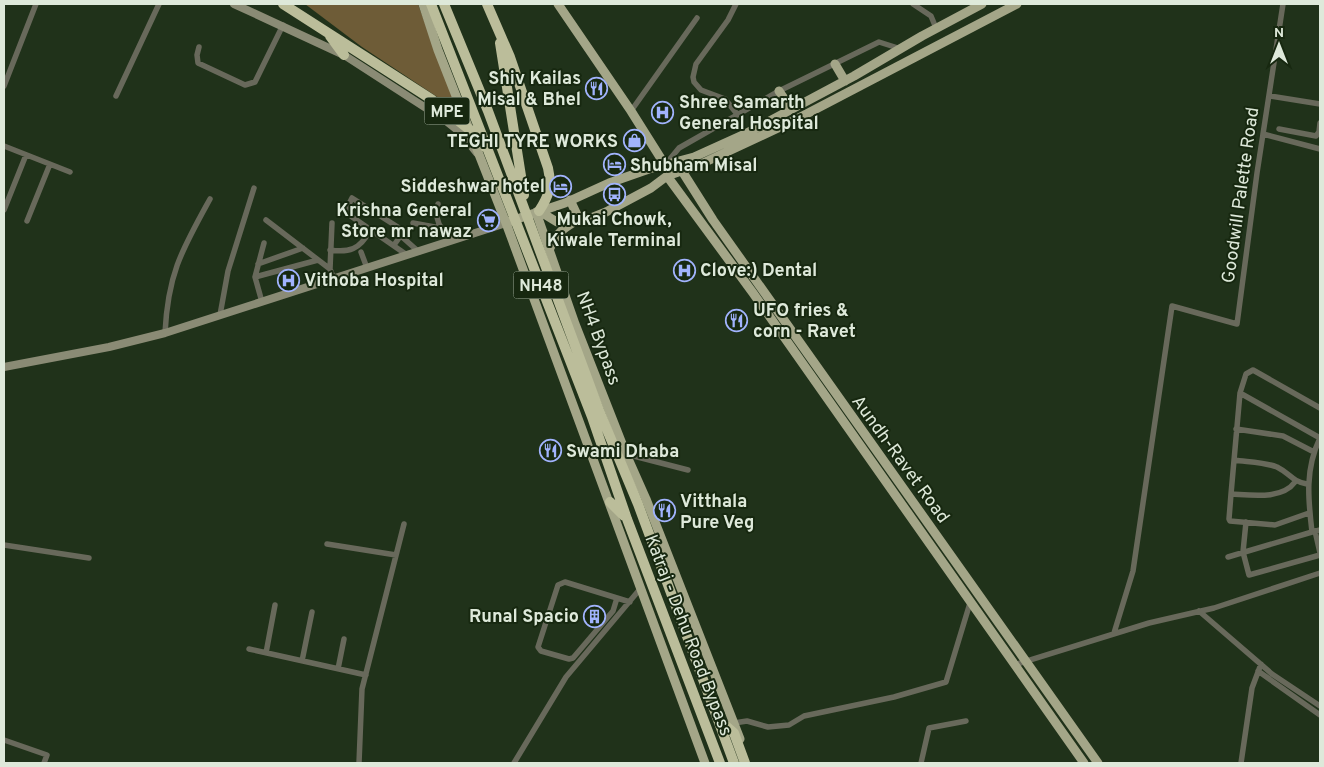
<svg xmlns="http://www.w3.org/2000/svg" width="1324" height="767" font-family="Overpass,sans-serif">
<rect width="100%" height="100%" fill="#20321a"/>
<!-- forest -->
<path fill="#6e5c37" d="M305 4H418L457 110 362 47Z"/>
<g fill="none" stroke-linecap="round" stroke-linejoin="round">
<!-- street -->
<path stroke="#68695b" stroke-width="5.5" d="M736 4 728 20 696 64 693 77 694 82 701 90 725 99 737 114
M913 4 931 16 936 28
M199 47 197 55 198 63 245 85 255 82 283 25
M4 86 36 4
M116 96 159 4
M1270 96 1320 104
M631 111 697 18
M1279 129 1316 136 1319 132 1320 123
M1263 134 1320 149
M4 146 70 172
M665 165 679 148 779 91 879 42 901 49
M438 204C434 221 440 228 452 240
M4 210 26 155
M266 220 330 269 334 279
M27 221 50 164
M413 223 440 228
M401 236 419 252
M394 245 404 231 352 198 345 212 407 255
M330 250C349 253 360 249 369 232
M361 252 367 268
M258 264 303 248
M330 269 332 223
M255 277 318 260
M262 302 255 277 264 243
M220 315 228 271 254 188
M165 333C168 273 182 250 210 199
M1240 393 1246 374 1253 370 1320 408
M1236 429 1283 436 1314 452
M1320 438C1305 469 1308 498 1312 532L1320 530
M626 454 688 470
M1234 460C1247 462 1264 462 1277 467 1291 474 1291 481 1307 484
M1295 482C1282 500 1251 495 1231 494L1240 393 1320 438
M1231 494 1229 519 1230 521 1275 525 1309 513
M1246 522 1243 552 1249 575 1320 555
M1315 531 1320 553
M327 544 396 555
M4 545 89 558
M1228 557 1312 532
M617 598 613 611 573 658 569 659 541 651 538 647 558 585 565 582 630 602
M1199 611 1272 674 1320 706
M1114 633 1133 571 1172 306 1237 324 1257 173 1283 4
M249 649 366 675
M266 653 275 605
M302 661 312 612
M1014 665 1149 623 1214 608 1320 573
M338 669 344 639
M1258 671 1320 715
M734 723 747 721 768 727 789 725 804 716 894 697 946 682 970 603
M4 740 47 755 44 763
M359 763 362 689 404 524
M514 763 566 677 640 589
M921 763 929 728 966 721
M1241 763 1252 688 1261 664"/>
<!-- secondary -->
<path stroke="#8a8b75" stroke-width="8" d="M234 4 344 55 446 121 461 133 477 153
M4 367 109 347 165 333 506 223"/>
<!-- primary -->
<path stroke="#a4a688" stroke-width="9" d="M423 4 438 50 506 223 705 763
M558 4 631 111 665 165
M835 64 845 81
M779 91 791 109
M682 171 713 220 1098 763
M667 176 753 293 1084 763
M539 211 557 222 591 218 606 212 651 188 667 176 701 164 793 121 1017 4
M536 212 575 324 626 454 646 499 740 739
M508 222 565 203 609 183 649 169 694 157 747 133 854 76 922 36 982 4
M550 248C556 233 565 227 579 219L570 200"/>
<!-- highway -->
<path stroke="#bbbd9a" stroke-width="10" d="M283 4 431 99 470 130 485 147
M431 4 592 417 627 519 720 763
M444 4 488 111 600 413 638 504 734 763
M487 4 510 57 548 168C552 186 549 196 539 211
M330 36 344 55
M500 43 524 195
M610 502 624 516
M719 720 734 733 745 763"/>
</g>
<!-- icons -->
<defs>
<symbol id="restaurant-ring" viewBox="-11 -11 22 22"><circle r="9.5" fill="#172810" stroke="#a1b3fd" stroke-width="1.5"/><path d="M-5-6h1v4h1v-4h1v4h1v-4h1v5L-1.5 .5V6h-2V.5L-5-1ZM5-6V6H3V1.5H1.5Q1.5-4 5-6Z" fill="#a1b3fd"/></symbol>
<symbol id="hospital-ring" viewBox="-11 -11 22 22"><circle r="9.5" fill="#172810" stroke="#a1b3fd" stroke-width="1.5"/><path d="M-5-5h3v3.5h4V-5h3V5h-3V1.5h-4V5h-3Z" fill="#a1b3fd"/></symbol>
<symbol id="shop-ring" viewBox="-11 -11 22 22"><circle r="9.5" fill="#172810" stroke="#a1b3fd" stroke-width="1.5"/><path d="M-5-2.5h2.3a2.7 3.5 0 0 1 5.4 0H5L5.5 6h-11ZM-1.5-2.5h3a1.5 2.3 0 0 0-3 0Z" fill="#a1b3fd"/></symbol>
<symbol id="hotel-ring" viewBox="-11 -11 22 22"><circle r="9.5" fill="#172810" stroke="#a1b3fd" stroke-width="1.5"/><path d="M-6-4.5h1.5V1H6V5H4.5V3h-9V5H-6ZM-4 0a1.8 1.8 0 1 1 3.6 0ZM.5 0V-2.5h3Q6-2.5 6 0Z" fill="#a1b3fd"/></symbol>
<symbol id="bus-ring" viewBox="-11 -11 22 22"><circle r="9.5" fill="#172810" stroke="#a1b3fd" stroke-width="1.5"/><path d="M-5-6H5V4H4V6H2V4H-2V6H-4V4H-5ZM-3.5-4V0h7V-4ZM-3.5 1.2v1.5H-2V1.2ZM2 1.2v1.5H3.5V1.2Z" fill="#a1b3fd"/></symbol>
<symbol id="supermarket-ring" viewBox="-11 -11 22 22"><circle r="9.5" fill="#172810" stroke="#a1b3fd" stroke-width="1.5"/><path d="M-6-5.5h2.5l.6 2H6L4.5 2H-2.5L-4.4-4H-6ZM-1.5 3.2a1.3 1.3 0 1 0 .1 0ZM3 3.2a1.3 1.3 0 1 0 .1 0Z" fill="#a1b3fd"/></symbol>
<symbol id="building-ring" viewBox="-11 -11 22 22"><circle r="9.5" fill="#172810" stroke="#a1b3fd" stroke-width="1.5"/><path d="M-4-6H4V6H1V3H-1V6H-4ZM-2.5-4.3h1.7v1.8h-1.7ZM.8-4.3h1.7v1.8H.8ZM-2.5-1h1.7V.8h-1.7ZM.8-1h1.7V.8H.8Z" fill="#a1b3fd"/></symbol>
</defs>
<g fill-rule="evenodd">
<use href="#restaurant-ring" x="584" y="76" width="25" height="25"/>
<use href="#hospital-ring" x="650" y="100" width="25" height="25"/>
<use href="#shop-ring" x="622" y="128" width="25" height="25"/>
<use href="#hotel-ring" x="602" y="152" width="25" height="25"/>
<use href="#hotel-ring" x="548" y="174" width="25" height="25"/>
<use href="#bus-ring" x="602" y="182" width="25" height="25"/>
<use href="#supermarket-ring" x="476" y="208" width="25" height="25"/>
<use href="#hospital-ring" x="672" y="258" width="25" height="25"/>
<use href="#hospital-ring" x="276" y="268" width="25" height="25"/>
<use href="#restaurant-ring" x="724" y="308" width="25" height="25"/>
<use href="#restaurant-ring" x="538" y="438" width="25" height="25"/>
<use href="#restaurant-ring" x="652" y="498" width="25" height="25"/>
<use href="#building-ring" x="582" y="604" width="25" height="25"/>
</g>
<g text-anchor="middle" stroke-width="4" stroke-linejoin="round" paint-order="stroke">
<!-- shield labels -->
<g fill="#172810" stroke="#a2af9d" stroke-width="1">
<rect x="424.5" y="97.5" width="45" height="27" rx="4"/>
<rect x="513.5" y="271.5" width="55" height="27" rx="4"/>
</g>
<g font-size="16" font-weight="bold" fill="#dee9da">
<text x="447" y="117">MPE</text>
<text x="541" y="291">NH48</text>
</g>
<!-- poi labels -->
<g font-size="18" font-weight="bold" fill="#dee9da" stroke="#172810" text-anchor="start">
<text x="581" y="84" text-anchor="end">Shiv Kailas<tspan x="581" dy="21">Misal &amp; Bhel</tspan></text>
<text x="679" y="108">Shree Samarth<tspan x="679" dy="21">General Hospital</tspan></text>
<text x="618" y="147" text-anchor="end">TEGHI TYRE WORKS</text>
<text x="630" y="171">Shubham Misal</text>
<text x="545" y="192" text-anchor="end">Siddeshwar hotel</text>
<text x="472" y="216" text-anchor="end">Krishna General<tspan x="472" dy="21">Store mr nawaz</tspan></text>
<text x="614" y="225" text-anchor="middle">Mukai Chowk,<tspan x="614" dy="21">Kiwale Terminal</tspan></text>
<text x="700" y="276">Clove:) Dental</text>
<text x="304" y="286">Vithoba Hospital</text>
<text x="753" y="316">UFO fries &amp;<tspan x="753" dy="21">corn - Ravet</tspan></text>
<text x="566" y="457">Swami Dhaba</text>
<text x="680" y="507">Vitthala<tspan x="680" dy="21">Pure Veg</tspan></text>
<text x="579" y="622" text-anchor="end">Runal Spacio</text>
</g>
<!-- street labels -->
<g font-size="18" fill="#dee9da" stroke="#172810">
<text transform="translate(1240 195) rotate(-82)" y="6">Goodwill Palette Road</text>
<text transform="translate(599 338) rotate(70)" y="6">NH4 Bypass</text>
<text transform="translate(901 459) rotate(54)" y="6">Aundh-Ravet Road</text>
<text transform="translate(689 635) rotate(69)" y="6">Katraj - Dehu Road Bypass</text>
</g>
</g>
<!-- border -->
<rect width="1324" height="767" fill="none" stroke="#dee9da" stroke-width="10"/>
<!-- north arrow -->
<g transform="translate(1279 45)" stroke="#172810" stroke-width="4" paint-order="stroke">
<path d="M0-4L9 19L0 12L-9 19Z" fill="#dee9da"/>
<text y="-8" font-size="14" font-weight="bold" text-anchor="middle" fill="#dee9da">N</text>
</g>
</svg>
